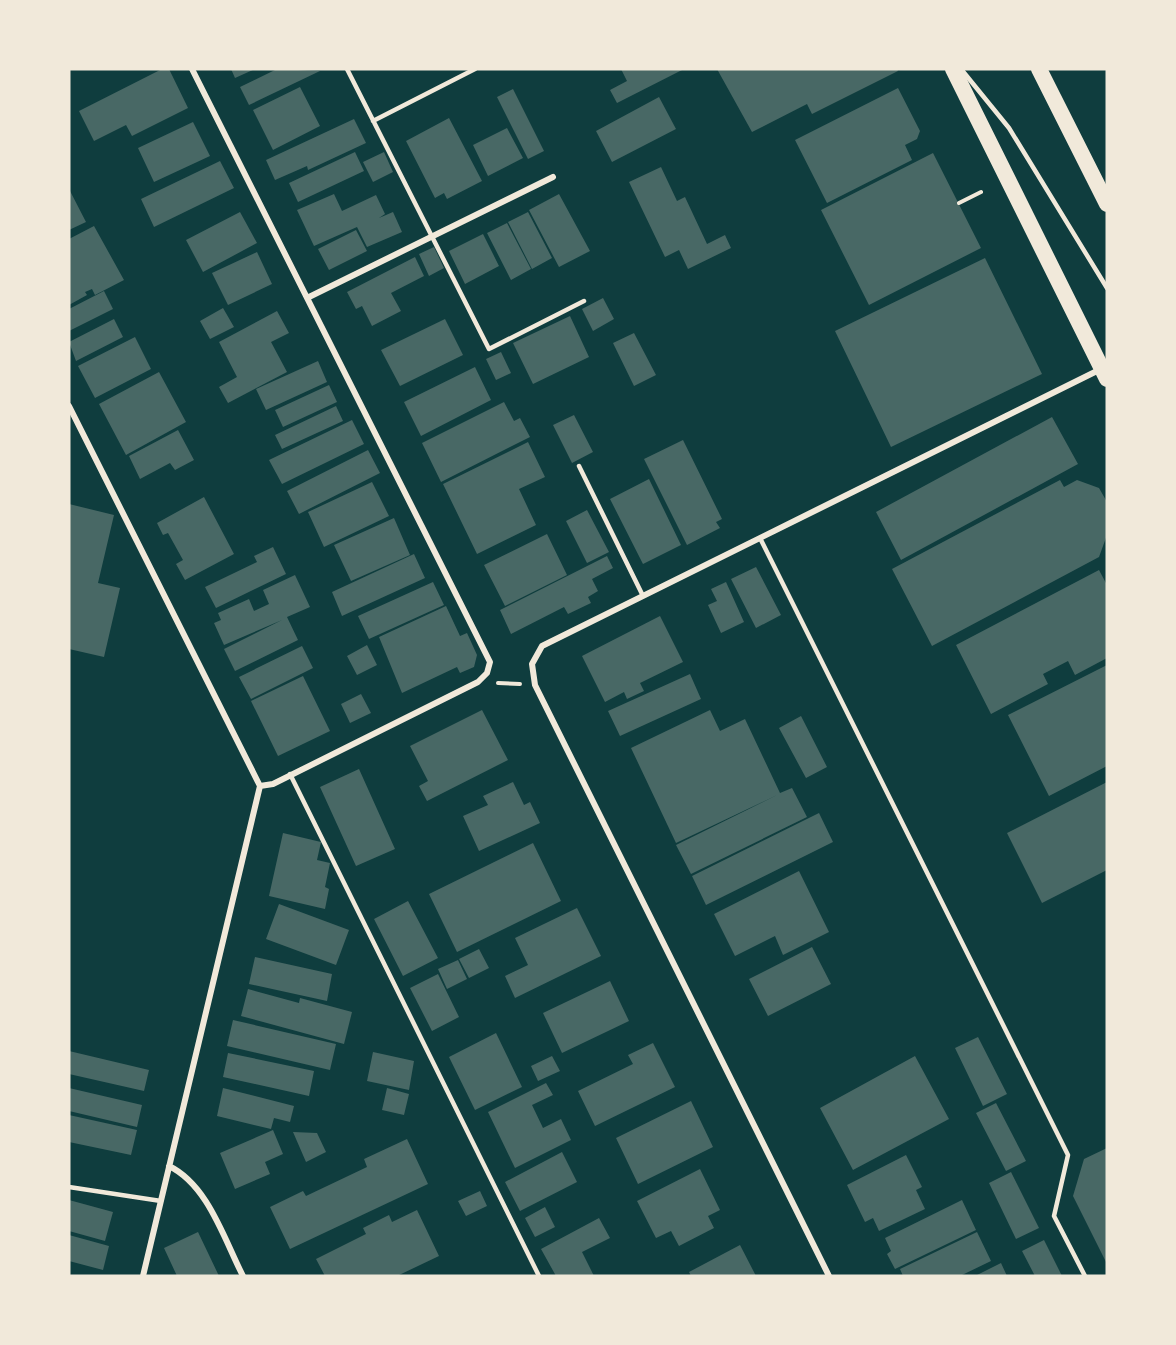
<svg xmlns="http://www.w3.org/2000/svg" width="1176" height="1345" font-family="'Golos Text',sans-serif">
<rect width="100%" height="100%" fill="#0f3d3e"/>
<!-- building -->
<path fill="#486865" d="M162 69H169L188 108 132 136 126 125 94 141 79 111Z
M231 69H255L235 78Z
M277 69 320 71 249 105 240 87Z
M621 69H684L617 103 610 90 627 81Z
M717 69H897L898 71 812 114 807 104 752 132Z
M300 87 320 126 273 150 253 110Z
M898 88 920 131 917 139 905 145 912 160 827 203 795 140Z
M513 89 544 151 528 159 497 97Z
M659 97 676 129 612 162 596 131Z
M449 118 482 181 447 199 444 193 435 198 406 141Z
M354 119 366 143 308 170 307 166 275 180 266 160Z
M193 122 210 156 154 182 138 148Z
M507 128 523 158 488 176 473 145Z
M355 152 364 171 298 202 289 183Z
M384 152 393 172 373 182 363 162Z
M933 153 981 248 869 305 821 210Z
M220 161 234 188 154 227 141 199Z
M661 167 677 201 685 197 707 244 725 235 731 248 688 269 679 250 665 257 629 182Z
M69 189 86 222 69 230Z
M334 194 342 211 376 195 385 214 379 218 393 212 402 232 367 247 357 227 314 246 297 210Z
M559 194 590 251 559 267 529 210Z
M240 212 257 243 203 272 186 240Z
M528 212 552 258 532 269 508 222Z
M507 223 531 269 511 280 487 233Z
M94 226 124 280 95 295 92 289 85 292 87 295 69 305V239Z
M356 230 367 251 329 270 318 249Z
M483 234 499 266 465 284 449 251Z
M434 247 444 268 429 276 419 254Z
M257 252 272 284 228 305 212 273Z
M415 257 424 276 391 293 401 311 372 326 362 306 356 309 347 292Z
M985 258 1042 374 891 447 835 331Z
M104 291 113 309 69 331V309Z
M603 298 614 319 593 331 582 309Z
M223 308 234 327 210 339 200 321Z
M277 311 289 333 271 342 287 372 228 403 219 387 237 377 219 342Z
M570 316 589 357 533 384 513 343Z
M114 319 123 337 76 361 69 342Z
M445 319 463 355 400 386 381 350Z
M634 333 656 375 634 386 613 343Z
M135 337 151 369 95 398 78 366Z
M501 352 511 373 496 380 486 359Z
M318 361 327 382 266 410 256 389Z
M475 367 491 400 421 436 404 402Z
M159 372 186 422 126 455 99 404Z
M329 385 337 402 283 427 275 410Z
M504 402 514 421 520 418 530 437 441 482 422 443Z
M336 406 343 421 282 449 275 435Z
M574 415 593 452 572 463 553 425Z
M1052 417 1078 464 901 560 876 512Z
M352 420 364 444 282 484 269 460Z
M178 430 194 460 175 470 170 463 140 479 129 456Z
M683 440 722 519 716 522 720 528 687 545 644 459Z
M528 442 545 477 519 489 536 525 477 554 443 484Z
M368 450 380 473 299 514 287 491Z
M649 479 681 545 643 564 610 499Z
M1060 480 1064 487 1077 480 1099 488 1107 502V535L1099 557 932 646 892 569Z
M372 482 389 516 324 547 308 512Z
M204 497 234 554 185 580 176 564 183 560 168 533 163 535 157 523Z
M69 504 114 515 98 583 120 588 104 657 69 649Z
M587 510 609 552 587 563 566 521Z
M394 518 410 555 351 581 334 545Z
M547 534 567 575 505 606 484 565Z
M273 547 286 574 216 608 205 587 257 562 254 556Z
M414 554 425 578 342 616 332 592Z
M607 556 613 568 592 579 598 591 588 597 591 603 568 614 564 607 511 634 500 610Z
M756 567 781 615 756 628 731 579Z
M1099 570 1107 585V658L1075 675 1068 661 1043 674 1048 684 991 714 956 645Z
M295 575 310 607 287 617 298 640 235 671 224 649 282 620 224 645 214 623 221 620 218 613 249 599 254 611 269 604 263 590Z
M433 582 444 605 369 639 358 616Z
M726 582 744 622 721 633 708 605 717 601 711 589Z
M446 606 460 636 467 633 477 655 474 667 460 673 457 667 402 693 379 637Z
M660 616 683 662 640 683 644 691 627 699 624 692 605 702 582 656Z
M367 645 377 665 357 675 347 656Z
M302 646 313 668 251 699 239 677Z
M1107 665V766L1049 796 1008 715Z
M690 674 701 699 620 736 608 711Z
M303 676 330 731 278 756 251 701Z
M361 694 371 713 350 723 341 704Z
M482 710 508 760 427 801 419 786 428 781 410 746Z
M710 710 720 731 745 719 780 793 792 788 807 817 691 874 676 845 777 795 676 843 631 748Z
M801 716 827 767 806 778 779 728Z
M359 769 395 849 356 866 320 787Z
M513 782 524 805 530 802 540 823 479 851 463 816 488 805 483 796Z
M1107 782V870L1042 903 1007 833Z
M819 813 833 842 706 905 692 876Z
M283 833 321 842 317 860 330 863 325 887 329 889 325 909 269 896Z
M533 843 561 901 457 952 429 894Z
M799 871 829 932 783 955 775 936 735 956 714 914Z
M408 901 438 958 403 976 374 919Z
M279 904 349 930 336 965 266 939Z
M577 908 601 956 515 998 505 976 528 965 515 938Z
M812 947 831 984 768 1016 749 979Z
M479 949 489 968 469 978 459 959Z
M255 957 332 974 327 1001 249 984Z
M458 960 467 979 447 989 438 969Z
M438 974 459 1017 432 1031 410 988Z
M610 981 629 1021 562 1053 543 1013Z
M248 989 299 1003 300 998 352 1012 344 1044 241 1016Z
M233 1020 336 1044 330 1070 227 1046Z
M496 1033 522 1087 475 1110 449 1057Z
M978 1037 1007 1094 983 1106 955 1048Z
M653 1043 675 1087 595 1126 578 1091 633 1064 628 1055Z
M69 1051 149 1070 144 1091 69 1074Z
M373 1052 414 1061 409 1090 367 1081Z
M228 1053 314 1071 309 1096 223 1077Z
M552 1056 560 1071 538 1081 531 1066Z
M915 1056 949 1119 853 1170 820 1108Z
M546 1083 553 1095 532 1105 543 1128 561 1119 571 1140 515 1168 488 1112Z
M69 1088 142 1105 137 1127 69 1111Z
M223 1088 294 1106 290 1122 274 1118 271 1129 217 1116Z
M387 1088 409 1094 404 1115 382 1110Z
M691 1101 713 1147 638 1184 616 1138Z
M996 1103 1026 1161 1006 1171 976 1113Z
M69 1115 137 1130 131 1155 69 1142Z
M273 1130 283 1154 265 1162 270 1174 235 1189 220 1153Z
M293 1132 317 1133 326 1152 306 1162Z
M407 1139 428 1184 290 1249 270 1207 303 1191 306 1196 367 1167 364 1159Z
M1107 1148V1264L1073 1196 1084 1159Z
M562 1152 577 1182 520 1211 505 1182Z
M906 1155 922 1187 916 1190 925 1209 879 1231 873 1218 865 1222 847 1185Z
M700 1169 720 1210 708 1216 714 1228 679 1246 671 1231 656 1238 637 1201Z
M1011 1172 1039 1228 1016 1239 989 1183Z
M480 1191 487 1206 466 1216 458 1201Z
M69 1200 113 1212 105 1241 69 1231Z
M962 1200 976 1230 895 1269 887 1254 891 1251 885 1238Z
M545 1207 555 1227 535 1237 525 1218Z
M417 1210 439 1256 397 1276H325L316 1259 366 1234 363 1228 389 1215 392 1222Z
M599 1218 610 1238 582 1252 594 1276H556L541 1249Z
M198 1232 219 1276H177L164 1248Z
M977 1232 991 1261 960 1276H903L900 1269Z
M69 1235 109 1246 103 1270 69 1261Z
M1044 1240 1062 1276H1035L1022 1251Z
M740 1245 756 1276H691L689 1272Z
M1001 1263 1007 1276H975Z"/>
<g fill="none" stroke-linecap="round" stroke-linejoin="round">
<!-- path -->
<path stroke="#f1e9da" stroke-width="4" d="M959 203 981 192
M498 683 520 684"/>
<!-- service -->
<path stroke="#f1e9da" stroke-width="4.5" d="M347 69 489 349 584 301
M961 69 1009 128 1107 288
M373 121 475 69
M579 466 643 596
M760 538 1068 1155 1054 1216 1085 1276
M290 774 539 1276
M69 1187 161 1201"/>
<!-- minor -->
<path stroke="#f1e9da" stroke-width="6" d="M192 69 490 662 487 673 478 682 273 784 260 786
M307 298 553 177
M69 406 260 786 143 1276
M169 1166C208 1185 224 1239 243 1276
M829 1276 535 685 532 664 542 646 1101 369"/>
<!-- trunk -->
<path stroke="#f1e9da" stroke-width="16" d="M953 69 1107 379
M1039 69 1107 204"/>
</g>
<!-- border -->
<rect width="1176" height="1345" fill="none" stroke="#f1e9da" stroke-width="141"/>
</svg>
